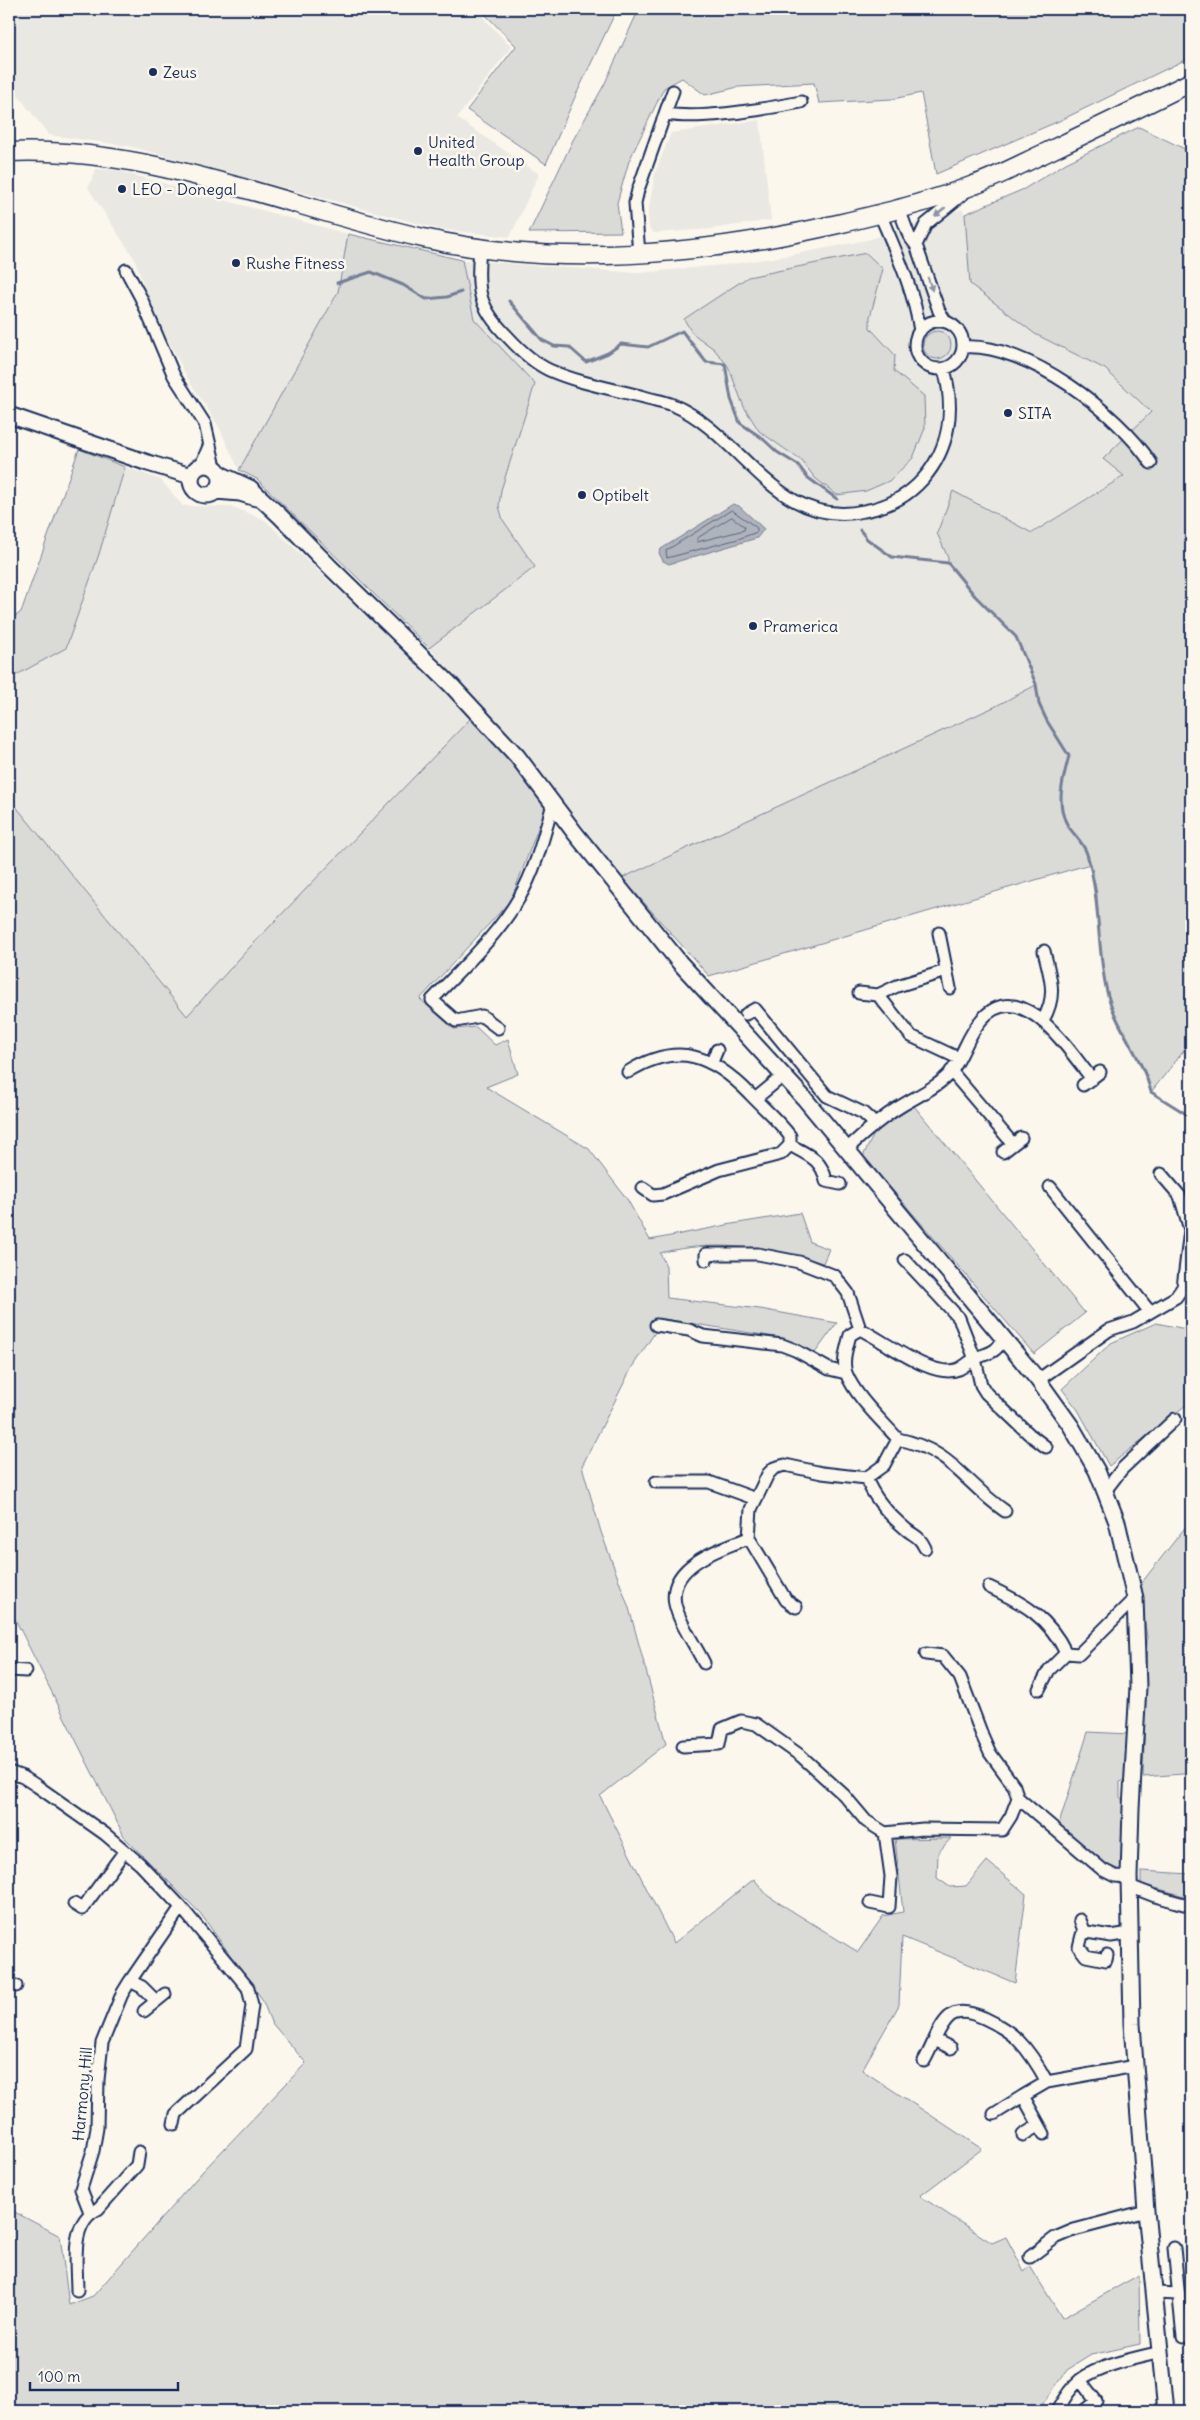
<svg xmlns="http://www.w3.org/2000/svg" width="1200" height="2420" font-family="Delius,sans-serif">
<rect width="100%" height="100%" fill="#fbf7ec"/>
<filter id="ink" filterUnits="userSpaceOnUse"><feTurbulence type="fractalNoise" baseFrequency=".02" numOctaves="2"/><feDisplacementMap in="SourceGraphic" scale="10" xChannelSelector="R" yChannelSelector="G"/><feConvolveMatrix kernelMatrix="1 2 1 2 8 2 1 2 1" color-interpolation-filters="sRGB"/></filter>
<g filter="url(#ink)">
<!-- built -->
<path fill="#eae8e2" d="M9 9H475L511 47 457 118 539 174 510 237 439 229 128 146 49 135 9 84Z
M760 120 771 220 711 229 654 233 649 228 648 214 655 173 671 133Z
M96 169 115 170 348 234 338 292 239 470 219 427 188 379 154 313 134 258 88 188Z
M962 209 965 214 971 284 1035 334 1105 369 1151 412 1104 459 1124 475 1031 533 953 492 937 533 949 558 948 564 975 596 1016 637 1036 684 994 707 622 878 526 753 429 648 535 567 503 520 499 506 501 490 535 384 474 319 462 260 639 273 733 264 791 255 867 240Z
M125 467 161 480 183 506 233 507 265 520 472 717 249 948 187 1017 9 798V679L66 648 99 554Z"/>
<!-- green -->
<path fill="#dadad7" stroke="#7a849a" d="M480 9H617L575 97 546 164 467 110 516 46Z
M639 9H1191V57L1059 121 936 174 921 93 893 99 819 103 814 83 738 87 705 95 682 78 664 88 629 161 617 203 621 232 529 233 573 140 604 85Z
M1139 127 1191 152V1042L1151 1092C1142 1056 1117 1029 1108 994 1099 962 1100 931 1097 898 1097 887 1092 875 1090 864L709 976 622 878 994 707 1036 685 1016 637 975 596 948 563V558L937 533 953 491 1032 533 1124 476 1103 459 1151 412 1105 369 1035 334 970 284 965 214 1024 189 1066 163Z
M348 234 462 260 474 319 535 384 501 490 499 506 503 520 535 567 429 648 257 479 239 470 338 292Z
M866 253 883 269 870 317V328L895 355 894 371 924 396 925 428 913 458 889 481 866 491 837 495 815 478 802 461 759 431 744 407 728 366 714 349 692 333 684 319 748 277Z
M923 345a14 14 0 1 1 28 0a14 14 0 1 1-28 0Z
M79 449 125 467 99 554 66 648 9 679V621L21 612Z
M472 717 502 750 546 807 511 900 420 999 454 1029 476 1027 495 1045 508 1039 518 1074 486 1087 589 1149 627 1199 650 1240 732 1224 800 1213 810 1242 829 1249 823 1263C769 1248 714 1239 660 1253L666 1266 667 1298 760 1309 837 1323 815 1353 782 1338 664 1319 632 1367 582 1466 601 1532 629 1608 666 1744 600 1796 674 1943 754 1879 768 1896 858 1952 883 1916 903 1912 895 1839 951 1838 938 1853 937 1878 950 1887 966 1886 987 1861 1026 1894 1015 1983 902 1937 899 2005 862 2070 982 2149 920 2196 992 2243 1006 2237 1024 2271 1030 2266 1062 2318 1139 2275 1140 2344 1091 2355 1067 2370 1038 2411H787L786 2409 782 2411H9V2209L60 2236 69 2305 93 2296 203 2171 306 2063 271 2022 262 1999 200 1913 125 1838 9 1607V798L187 1016 249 948Z
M914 1106 1085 1313 1034 1354 863 1156 875 1132Z
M1156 1323 1191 1330V1401L1109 1466 1078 1410 1062 1389 1111 1343Z
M1191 1520V1769L1183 1774 1143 1777 1147 1637 1139 1586Z
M1088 1732 1130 1734 1127 1778 1120 1782V1797L1125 1803 1124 1871C1106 1876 1071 1839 1058 1827Z
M1141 1871 1191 1874V1898L1141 1884Z"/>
<!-- water -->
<path fill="#afb3bb" stroke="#747e96" d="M733 504 739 506 764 529 757 538 669 564 663 561 659 553 661 549Z"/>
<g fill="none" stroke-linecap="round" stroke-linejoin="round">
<!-- shore -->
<path stroke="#566483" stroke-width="1" d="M732 510 757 528V532L738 539 667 558 666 551Z
M732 517 745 527 744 530 697 542 698 538Z"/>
<!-- stream -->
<path stroke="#747e96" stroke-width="3" d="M337 283 371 272 403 285 426 299 447 297 461 292
M509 301 542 340 554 346 569 347 586 362 608 353 621 344 648 347 682 331 706 362 725 364 731 399 740 423 762 438 777 452 798 465 807 477 837 499
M860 530 867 539 892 557 948 563 975 596 1016 637 1036 684 1039 704 1047 721 1069 756C1063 778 1055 805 1068 826 1074 835 1084 843 1087 854 1101 899 1096 946 1107 992 1116 1028 1142 1056 1151 1092L1191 1117"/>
<defs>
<path id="street" d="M666 114C701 120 765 109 801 102
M899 209 909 236 916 245 939 311 946 322
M880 214C896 252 914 290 920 331
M916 245 926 224 963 194
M480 249C476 289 478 307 508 337 520 350 534 363 549 370 578 383 613 389 644 397 653 400 664 401 673 405 742 434 776 530 864 511 887 507 907 497 923 479 950 448 955 409 944 369
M639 254 635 203 638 190 673 91
M126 270 141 298 174 376 205 424 215 467
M915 345a24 24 0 1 1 48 0a24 24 0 1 1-48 0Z
M964 347C1027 343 1118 413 1151 463
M201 465 210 444
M939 933 950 988
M859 993 878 995 897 986 946 971
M878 995 911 1036 958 1058
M746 1014 755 1009 827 1096 863 1113 875 1124
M1043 1020C1058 995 1050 977 1044 951
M498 1028 482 1016 456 1021 432 1000C462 968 497 936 519 898 536 869 544 835 553 804
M712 1062 717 1050
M951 1071 1013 1144
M628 1072C678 1041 712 1055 750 1094 763 1108 778 1120 790 1136V1145L781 1154 719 1170 663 1194 653 1195 643 1188
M1083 1085 1100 1072
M755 1099 783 1076
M790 1145C808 1155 822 1159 826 1181L840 1184
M847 1149C864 1133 881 1118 901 1106 917 1096 938 1087 951 1072 963 1056 968 1034 982 1019 1022 975 1069 1051 1092 1079
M1003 1152 1021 1138
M1050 1187 1150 1312
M706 1260V1254H758L799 1262 835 1276 848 1293 860 1329
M905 1260 959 1318 975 1359 981 1385 986 1393 1029 1434 1046 1447
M656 1325 689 1330 703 1336 782 1345 795 1350 829 1369 846 1373
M1038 1380 1109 1330 1133 1322 1176 1297 1183 1287 1190 1230 1180 1196 1161 1174
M898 1439C882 1421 855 1396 846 1373 842 1361 847 1347 850 1335L860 1329C885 1341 933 1380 959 1369 965 1366 970 1361 976 1358 990 1352 994 1354 1003 1340
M866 1478 884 1465 898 1439C952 1450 964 1483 1005 1511
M656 1482H709L756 1499 751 1509 749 1538
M1105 1491 1122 1469 1175 1419
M756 1499 768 1474 774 1468 785 1465 822 1473 866 1478C874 1499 889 1515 907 1530 916 1537 919 1536 925 1548
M989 1587C1023 1603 1049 1617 1066 1653L1079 1654 1135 1598
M926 1654 943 1656 960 1677 982 1735 990 1753 1014 1786 1018 1798
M704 1663C696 1646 679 1623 675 1604 667 1565 722 1548 749 1538L786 1600 796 1607
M9 1670 26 1671
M1039 1689 1049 1670 1066 1653
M683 1746 719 1744 722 1729 741 1721 756 1724 801 1756 844 1795 866 1821 885 1833 923 1829 1002 1830 1011 1816 1018 1798 1103 1870 1115 1876 1129 1877
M9 1772 23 1777 37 1786 105 1834 140 1864 181 1907 248 1988 252 2005 246 2049 176 2114 174 2124
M1129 1886 1155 1896 1191 1906
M870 1903 889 1907 891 1876 885 1833
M74 1904 82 1909 124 1852
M1080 1920 1085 1933
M1107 1955 1106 1960 1086 1956 1079 1947 1082 1935 1087 1932 1111 1936 1130 1933
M9 1986H16
M156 2001 142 1987 130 1981 181 1907
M144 2011 165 1994
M935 2040 951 2048
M924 2061C932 2048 938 2027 949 2017 965 2002 1006 2028 1018 2040 1030 2052 1039 2067 1047 2082
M1023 2096 1047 2082 1135 2066
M994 2114 1023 2096 1044 2134
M1023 2135 1039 2125
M90 2212 81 2189 93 2151 97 2128 98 2080 102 2043 122 1994 130 1981
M1174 2248 1183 2337
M1030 2257 1055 2238 1074 2230 1146 2211
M77 2291C77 2265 69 2222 98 2209L137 2165 139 2152
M1154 2293 1179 2294
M1080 2380 1096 2401 1084 2411
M1057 2411C1063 2400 1070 2388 1080 2380 1099 2365 1137 2358 1161 2352"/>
<path id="secondary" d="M9 415 148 463 191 476
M191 480a15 15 0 1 1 30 0a15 15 0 1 1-30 0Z
M220 474 250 488 280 516 328 565 451 685 517 756 575 833 680 963 804 1098 1038 1380 1071 1426 1097 1471 1117 1522 1135 1598 1138 1687 1131 1808 1129 1877 1132 2024 1146 2211 1166 2411
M216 491 240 493 256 498"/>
<path id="primary" d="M9 152C152 146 286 207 423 238 560 269 703 255 838 224 884 213 930 202 974 185 999 176 1023 163 1047 152 1095 129 1143 106 1191 82"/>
</defs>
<!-- street casing -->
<use href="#street" stroke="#1b2f5e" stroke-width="15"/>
<!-- secondary casing -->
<use href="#secondary" stroke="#1b2f5e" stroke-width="19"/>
<!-- primary casing -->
<use href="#primary" stroke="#1b2f5e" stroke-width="21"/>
<!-- street -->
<use href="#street" stroke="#fbf7ec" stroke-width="11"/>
<!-- secondary -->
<use href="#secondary" stroke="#fbf7ec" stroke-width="15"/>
<!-- primary -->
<use href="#primary" stroke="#fbf7ec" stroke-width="18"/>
</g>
<!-- one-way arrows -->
<defs><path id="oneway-solid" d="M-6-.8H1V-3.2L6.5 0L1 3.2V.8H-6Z" transform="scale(1.25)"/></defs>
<g fill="#8b93a5">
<use href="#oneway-solid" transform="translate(940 212) rotate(141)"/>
<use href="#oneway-solid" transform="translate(930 284) rotate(71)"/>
</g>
</g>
<!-- markers -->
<g fill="#1b2f5e" stroke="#fbf7ec" stroke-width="2">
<circle cx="153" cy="72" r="5"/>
<circle cx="418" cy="151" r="5"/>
<circle cx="122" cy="189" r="5"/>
<circle cx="236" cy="263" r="5"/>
<circle cx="1008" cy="413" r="5"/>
<circle cx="582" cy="495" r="5"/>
<circle cx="753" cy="626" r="5"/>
</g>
<g text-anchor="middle" stroke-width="5" stroke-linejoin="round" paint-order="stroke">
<!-- poi labels -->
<g font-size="16" fill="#1b2f5e" stroke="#fbf7ec" text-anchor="start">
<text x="163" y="78">Zeus</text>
<text x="428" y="148">United<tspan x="428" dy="18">Health Group</tspan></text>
<text x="132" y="195">LEO - Donegal</text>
<text x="246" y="269">Rushe Fitness</text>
<text x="1018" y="419">SITA</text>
<text x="592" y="501">Optibelt</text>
<text x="763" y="632">Pramerica</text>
</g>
<!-- street labels -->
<g font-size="16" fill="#1b2f5e" stroke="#fbf7ec">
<text transform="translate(82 2094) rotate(-85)" y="6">Harmony Hill</text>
</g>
</g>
<!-- margin -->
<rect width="1200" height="2420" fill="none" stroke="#fbf7ec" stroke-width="30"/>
<rect x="15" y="15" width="1170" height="2390" fill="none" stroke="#1b2f5e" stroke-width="2" filter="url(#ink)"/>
<!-- scale -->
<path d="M30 2382v8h148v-8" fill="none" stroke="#1b2f5e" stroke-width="2.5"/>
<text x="38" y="2382" font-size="15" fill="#1b2f5e" stroke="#fbf7ec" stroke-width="4" paint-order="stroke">100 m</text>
</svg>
